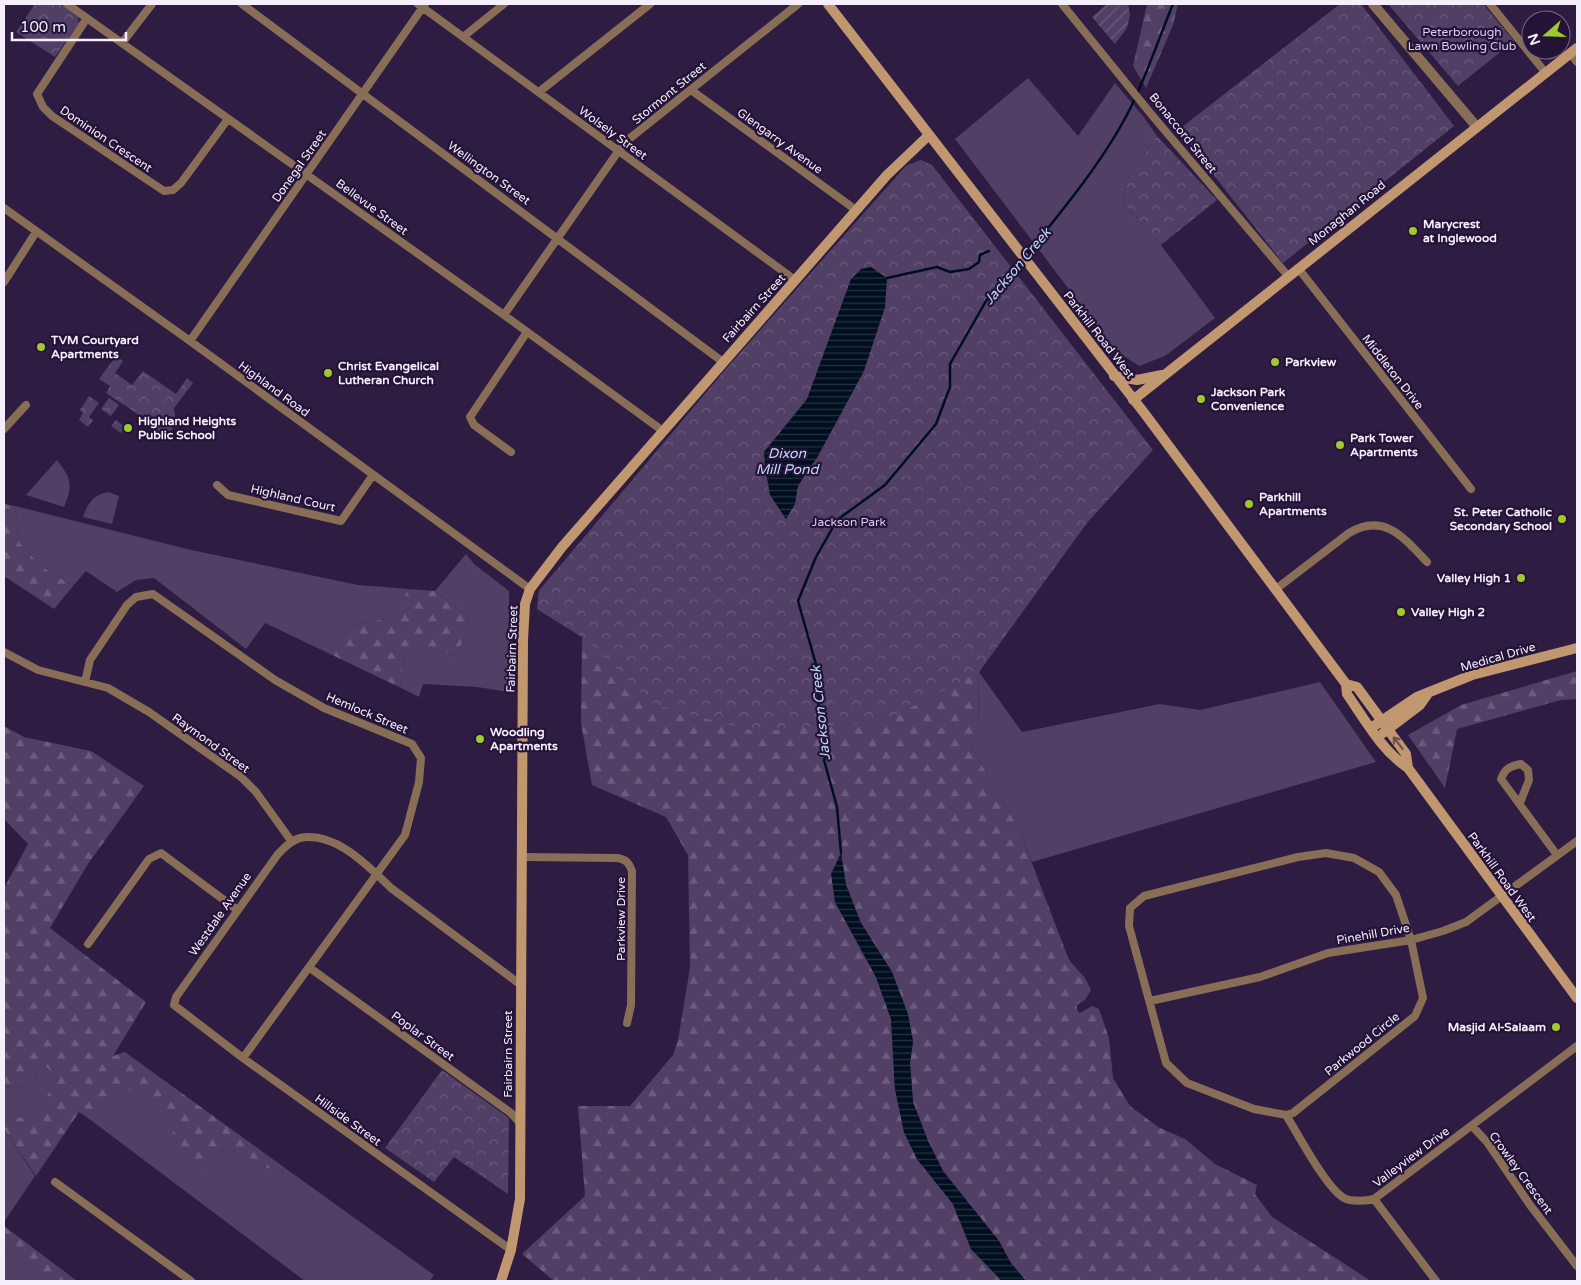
<svg xmlns="http://www.w3.org/2000/svg" width="1581" height="1285" font-family="'Varela Round',sans-serif">
<defs>
<pattern id="forest-firs" width="22" height="20" patternUnits="userSpaceOnUse" patternTransform="scale(1.25)"><rect width="22" height="20" fill="#513f66"/><path d="M5 1l3.5 6h-7zM16 11l3.5 6h-7z" fill="#6b5b7d"/></pattern>
<pattern id="park-crowns" width="20" height="18" patternUnits="userSpaceOnUse" patternTransform="scale(1.25)"><rect width="20" height="18" fill="#513f66"/><path d="M2 6a3 3 0 1 1 6 0M12 15a3 3 0 1 1 6 0" fill="none" stroke="#6b5b7d"/></pattern>
<pattern id="garden-furrows" width="10" height="10" patternUnits="userSpaceOnUse" patternTransform="scale(1.25)"><rect width="10" height="10" fill="#513f66"/><path d="M-1 1l2-2M0 10L10 0M9 11l2-2" fill="none" stroke="#6b5b7d"/></pattern>
<pattern id="water-rules" width="6" height="5" patternUnits="userSpaceOnUse" patternTransform="scale(1.25)"><rect width="6" height="5" fill="#000f1f"/><path d="M0 2.5h6" fill="none" stroke="#263240"/></pattern>
</defs>
<rect width="100%" height="100%" fill="#2e1c42"/>
<!-- grass -->
<path fill="#513f66" d="M1028 78 1078 136 1115 83 1143 116 1157 136 1130 172 1122 202 1161 245 1215 318 1165 356 1139 366 1115 350 955 139Z
M57 460C72 480 73 484 64 507L26 495Z
M108 492 119 496 112 524 83 517C88 503 93 495 108 492Z
M15 506 191 550 358 585 409 589 388 618 355 625 328 653 265 623 246 649 154 578 136 580 117 592 86 571 73 586 41 566 19 542Z
M466 554 474 564 509 591V692L477 687 423 684 419 697 401 688 404 651H438L457 657 470 618 435 591Z
M979 672 1022 732 1160 704 1200 710 1320 682 1376 762 1032 862 1017 824 995 790 971 744 978 731Z
M44 1065 59 1079 34 1113 4 1122V1088L27 1085Z
M133 1087 181 1119 200 1169 225 1146 281 1175 285 1168 434 1275 430 1281H305L92 1121Z
M4 1129 35 1176 4 1222Z
M4 1250 40 1281H4Z"/>
<!-- forest -->
<path fill="url(#forest-firs)" d="M1147 4H1178L1173 25 1146 88 1133 66Z
M921 160 932 165 1040 586 979 672 978 731 971 744 995 790 1017 824 1069 960 1085 978 1091 990 1085 1000 1077 1005V1010L1080 1013 1092 1006 1099 1009 1109 1038 1113 1078 1130 1106 1158 1127 1185 1139 1215 1164 1257 1185 1255 1194 1272 1217 1371 1281H1026L1010 1263 999 1241 943 1171 928 1141 913 1102 910 1063 913 1041 892 972 861 923 846 885 841 854 835 902 876 977 891 1019 895 1089 904 1132 917 1159 953 1204 971 1249 1002 1281H554L522 1254 585 1196 578 1106H630L673 1055 678 1040 690 968 688 855 666 817 592 785 581 723 582 637 537 609 539 591 726 369 849 230 906 166Z
M4 504 15 506 19 542 41 566 73 586 54 609 4 576Z
M409 589 435 591 470 618 457 657 438 651H404L401 688 328 653 355 625 388 618Z
M1577 671V699L1561 700 1457 729 1445 788 1408 735 1461 705Z
M4 726 24 737 91 751 144 786 88 864 50 928 146 1002 113 1056 125 1052 285 1168 281 1175 225 1146 200 1169 165 1147 180 1119 133 1088 92 1121 79 1112 36 1176 4 1129V1122L34 1113 59 1079 44 1065 27 1085 4 1088V888L28 844 4 819Z
M4 1226 77 1281H40L4 1250Z"/>
<!-- park -->
<path fill="url(#park-crowns)" d="M35 4H60L78 17 79 23 55 57 16 32Z
M1340 4H1361L1454 126 1283 263 1178 130Z
M1388 4H1483L1514 41 1458 86Z
M1157 136 1217 200 1161 245 1122 202 1130 172Z
M921 160 932 165 1153 450 1087 523 979 672 883 722 757 732 654 705 582 637 537 609 539 591 726 369 849 230 906 166Z
M116 356 123 361 115 373 132 385 143 371 176 394 187 378 193 383 174 408 176 422 165 442C156 438 154 427 146 421 134 410 119 402 106 393L110 386 99 379Z
M89 396 99 403 89 417 93 420 88 427 79 420 83 413 80 410Z
M109 398 119 405 111 416 101 409Z
M116 420 125 427 121 433 111 426Z
M442 1070 509 1118 508 1194 454 1157 434 1182 385 1148Z"/>
<!-- garden -->
<path fill="url(#garden-furrows)" d="M1107 4H1128L1130 15 1127 28 1115 44 1092 17Z"/>
<!-- water -->
<path fill="url(#water-rules)" d="M871 267 887 278 885 307 864 371 818 456 798 486 795 504 786 519 770 495 765 467 764 452 807 399 851 279 861 269Z
M841 853 846 885 861 923 892 972 908 1014 913 1041 910 1063 913 1102 928 1141 943 1171 999 1241 1011 1263 1026 1281H1002L971 1249 953 1204 917 1159 904 1132 895 1089 891 1019 876 977 835 902 831 874Z"/>
<g fill="none" stroke-linecap="round" stroke-linejoin="round">
<!-- stream -->
<path stroke="#000f1f" stroke-width="2.5" d="M1027 254C1063 210 1105 159 1131 107 1147 74 1159 38 1173 4
M887 278 937 267 950 272 969 269 979 262 980 255 989 251
M841 853 837 807 824 760 826 755 818 723 819 675 798 601 816 557 837 520 885 485 936 424 950 387V364L986 301 1021 260"/>
<!-- minor -->
<path stroke="#886e56" stroke-width="8" d="M67 4 504 315 663 431
M242 4 723 362
M418 4 795 280
M1062 4 1151 114 1288 276
M1490 4 1545 72
M87 18 37 94 43 107 52 116 164 191 173 190 181 183 228 119
M463 37 504 4
M122 43 152 4
M1570 53 1577 62
M691 90 856 210
M539 92 650 4
M4 208 190 341 530 589
M1298 268 1471 489
M4 282 36 232
M504 315 624 143 798 4
M190 341 425 4
M4 429 26 405
M511 452 474 425 470 417 527 332
M217 485 228 495 341 521 373 475
M1276 589 1349 533C1384 512 1404 538 1427 562
M4 652 38 670 108 688 149 712 241 777 256 792 292 842
M85 682 90 660 127 605 136 597 153 594 275 680 324 708 412 744 421 758 419 782 405 835 243 1058
M1520 803 1529 780 1528 770 1521 764C1511 766 1505 768 1501 779L1557 855
M1326 853 1354 858 1379 872 1396 895 1411 940 1423 998 1415 1016 1293 1113 1286 1115 1254 1109 1187 1083 1166 1063 1129 926 1130 908 1144 896 1298 857Z
M523 857 617 858C626 859 629 863 632 871L631 1005 627 1023
M88 944 149 859 161 853 236 909
M310 968 511 1113 520 1123
M1150 1001 1260 977 1328 953 1411 940 1443 931 1466 922 1577 841
M1286 1115C1298 1134 1326 1188 1344 1198 1351 1202 1366 1201 1374 1199L1577 1046
M1472 1126 1487 1142 1530 1205 1577 1266
M55 1182 191 1281
M1374 1199 1436 1281
M511 1250 243 1058 174 1005 176 997 278 854C284 848 291 840 300 838 335 831 368 866 391 888L521 985"/>
<!-- tertiary -->
<path stroke="#886e56" stroke-width="10" d="M1373 4 1476 126"/>
<!-- secondary -->
<path stroke="#c19770" stroke-width="10" d="M828 4 1145 414 1346 684 1347 694C1365 720 1382 751 1408 768L1577 998
M1114 376 1137 380 1162 375
M1133 400 1577 48
M1346 684 1357 687 1406 754 1408 768
M1371 728 1417 697 1472 675 1577 648
M1383 733 1420 705 1427 695
M501 1281 511 1250 520 1199 523 640 525 604 530 589 562 547 887 175 928 136"/>
</g>
<!-- one-way arrows -->
<defs><path id="oneway-shaft" d="M-6 0H5M1.5-3L5.5 0L1.5 3" fill="none" stroke-width="1.6" stroke-linecap="round" stroke-linejoin="round" transform="scale(1.25)"/></defs>
<use stroke="#6b4e51" href="#oneway-shaft" transform="translate(1398 743) rotate(-128)"/>
<!-- markers -->
<g fill="#9fca2d" stroke="#241237" stroke-width="2">
<circle cx="1413" cy="231" r="5"/>
<circle cx="41" cy="347" r="5"/>
<circle cx="1275" cy="362" r="5"/>
<circle cx="328" cy="373" r="5"/>
<circle cx="1201" cy="399" r="5"/>
<circle cx="128" cy="428" r="5"/>
<circle cx="1340" cy="445" r="5"/>
<circle cx="1249" cy="504" r="5"/>
<circle cx="1562" cy="519" r="5"/>
<circle cx="1521" cy="578" r="5"/>
<circle cx="1401" cy="612" r="5"/>
<circle cx="480" cy="739" r="5"/>
<circle cx="1556" cy="1027" r="5"/>
</g>
<g text-anchor="middle" stroke-width="4.5" stroke-linejoin="round" paint-order="stroke">
<!-- park labels -->
<g font-size="12" fill="#ddcdf3" stroke="#241237">
<text x="1462" y="36">Peterborough<tspan x="1462" dy="14">Lawn Bowling Club</tspan></text>
<text x="849" y="526">Jackson Park</text>
</g>
<!-- street labels -->
<g font-size="12" fill="#f4eefd" stroke="#241237">
<text transform="translate(669 93) rotate(-39)" y="4">Stormont Street</text>
<text transform="translate(613 133) rotate(36)" y="4">Wolsely Street</text>
<text transform="translate(1183 133) rotate(51)" y="4">Bonaccord Street</text>
<text transform="translate(106 139) rotate(34)" y="4">Dominion Crescent</text>
<text transform="translate(780 141) rotate(36)" y="4">Glengarry Avenue</text>
<text transform="translate(299 166) rotate(-55)" y="4">Donegal Street</text>
<text transform="translate(489 173) rotate(36)" y="4">Wellington Street</text>
<text transform="translate(372 207) rotate(36)" y="4">Bellevue Street</text>
<text transform="translate(1347 213) rotate(-39)" y="4">Monaghan Road</text>
<text transform="translate(754 308) rotate(-48)" y="4">Fairbairn Street</text>
<text transform="translate(1099 335) rotate(52)" y="4">Parkhill Road West</text>
<text transform="translate(1393 372) rotate(52)" y="4">Middleton Drive</text>
<text transform="translate(274 389) rotate(36)" y="4">Highland Road</text>
<text transform="translate(293 498) rotate(13)" y="4">Highland Court</text>
<text transform="translate(512 649) rotate(-88)" y="4">Fairbairn Street</text>
<text transform="translate(1498 657) rotate(-16)" y="4">Medical Drive</text>
<text transform="translate(367 713) rotate(23)" y="4">Hemlock Street</text>
<text transform="translate(211 743) rotate(36)" y="4">Raymond Street</text>
<text transform="translate(1502 877) rotate(54)" y="4">Parkhill Road West</text>
<text transform="translate(220 914) rotate(-55)" y="4">Westdale Avenue</text>
<text transform="translate(621 919) rotate(-90)" y="4">Parkview Drive</text>
<text transform="translate(1373 934) rotate(-10)" y="4">Pinehill Drive</text>
<text transform="translate(423 1036) rotate(36)" y="4">Poplar Street</text>
<text transform="translate(1362 1044) rotate(-39)" y="4">Parkwood Circle</text>
<text transform="translate(508 1054) rotate(-90)" y="4">Fairbairn Street</text>
<text transform="translate(348 1120) rotate(36)" y="4">Hillside Street</text>
<text transform="translate(1411 1157) rotate(-37)" y="4">Valleyview Drive</text>
<text transform="translate(1521 1173) rotate(54)" y="4">Crowley Crescent</text>
</g>
<!-- poi labels -->
<g font-size="12" font-weight="bold" fill="#f4eefd" stroke="#241237" text-anchor="start">
<text x="1423" y="228">Marycrest<tspan x="1423" dy="14">at Inglewood</tspan></text>
<text x="51" y="344">TVM Courtyard<tspan x="51" dy="14">Apartments</tspan></text>
<text x="1285" y="366">Parkview</text>
<text x="338" y="370">Christ Evangelical<tspan x="338" dy="14">Lutheran Church</tspan></text>
<text x="1211" y="396">Jackson Park<tspan x="1211" dy="14">Convenience</tspan></text>
<text x="138" y="425">Highland Heights<tspan x="138" dy="14">Public School</tspan></text>
<text x="1350" y="442">Park Tower<tspan x="1350" dy="14">Apartments</tspan></text>
<text x="1259" y="501">Parkhill<tspan x="1259" dy="14">Apartments</tspan></text>
<text x="1552" y="516" text-anchor="end">St. Peter Catholic<tspan x="1552" dy="14">Secondary School</tspan></text>
<text x="1511" y="582" text-anchor="end">Valley High 1</text>
<text x="1411" y="616">Valley High 2</text>
<text x="490" y="736">Woodling<tspan x="490" dy="14">Apartments</tspan></text>
<text x="1546" y="1031" text-anchor="end">Masjid Al-Salaam</text>
</g>
<!-- water labels -->
<g font-size="14" font-style="italic" fill="#badcfa" stroke="#241237">
<text transform="translate(1017 266) rotate(-50)" y="5">Jackson Creek</text>
<text x="787" y="458">Dixon<tspan x="787" dy="16">Mill Pond</tspan></text>
<text transform="translate(820 713) rotate(-96)" y="5">Jackson Creek</text>
</g>
</g>
<!-- border -->
<rect width="1581" height="1285" fill="none" stroke="#f4eefd" stroke-width="10"/>
<!-- north arrow -->
<g transform="translate(1546 35) rotate(250)"><circle r="24" fill="#241237" stroke="#776a86"/>
<path d="M0-4L9 19L0 12L-9 19Z" fill="#9fca2d"/>
<text y="-8" font-size="14" font-weight="bold" text-anchor="middle" fill="#f4eefd">N</text>
</g>
<!-- scale -->
<path d="M12 32v8h114v-8" fill="none" stroke="#f4eefd" stroke-width="2.5"/>
<text x="20" y="32" font-size="15" fill="#f4eefd" stroke="#241237" stroke-width="4" paint-order="stroke">100 m</text>
</svg>
